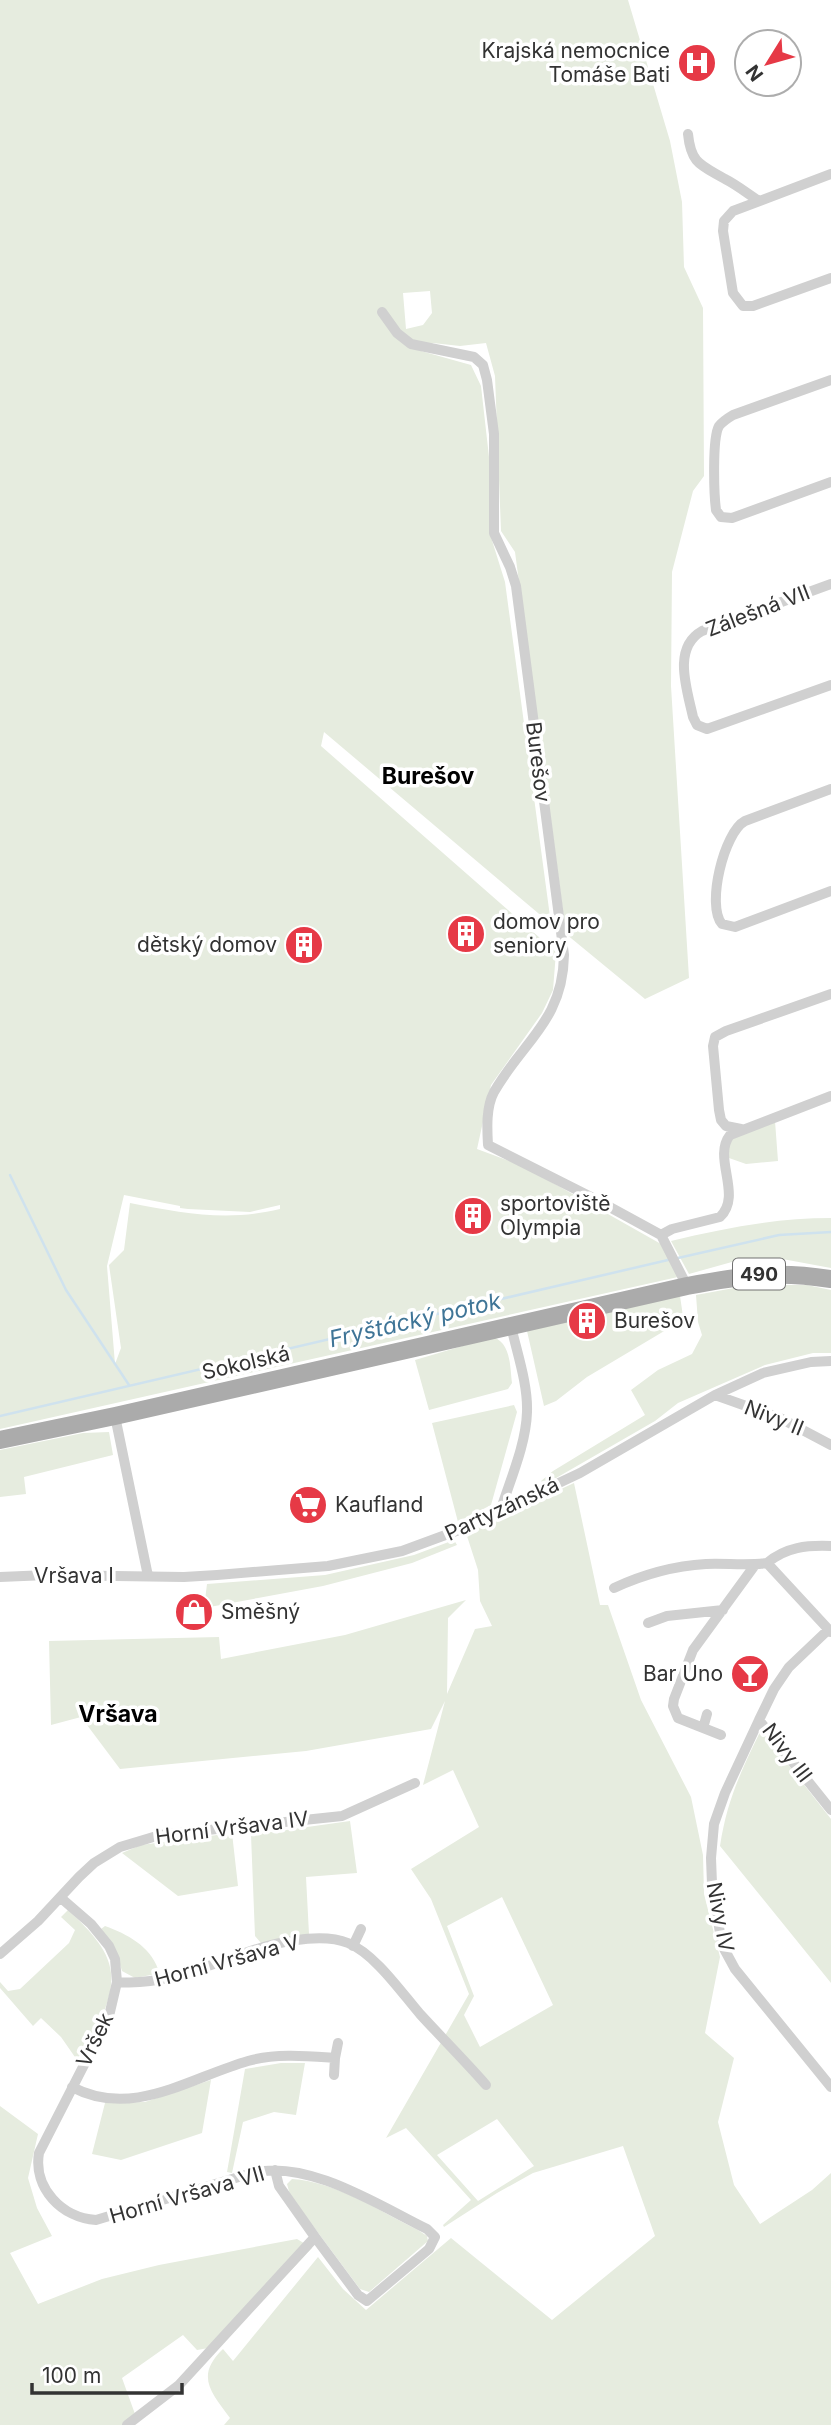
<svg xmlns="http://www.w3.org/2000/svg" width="831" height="2425" font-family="Inter,sans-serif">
<rect width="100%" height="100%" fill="#fff"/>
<!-- green -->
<path fill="#e6ecdf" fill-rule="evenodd" d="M0 0H628L670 141 682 202 684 267 703 308 704 476 693 491 672 572 671 686 689 978 645 999 566 934 515 552 501 531 495 376 486 343 460 346 433 343 421 351 471 365 481 386 489 457 490 534 505 582 551 924 324 732 321 746 556 952 553 990 542 1013 491 1085 477 1149 523 1166 661 1244 678 1277 0 1429ZM430 291 432 313 423 325 406 329 403 293ZM124 1195 180 1206V1208L188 1209 250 1212 280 1205V1209C226 1222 183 1213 130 1203L124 1250 109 1265 121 1348 115 1364 107 1266Z
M775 1121 778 1161 746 1164 729 1158 728 1143 737 1134Z
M831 1218V1268L777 1258 739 1260 689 1274 671 1241C724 1228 776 1218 831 1218Z
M750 1285H807L831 1290V1353H813L765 1365 678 1403 655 1421 544 1485 541 1481 553 1471 645 1415 631 1390 658 1370 692 1354 702 1335 698 1322 696 1295Z
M680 1296 684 1323 676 1324 587 1377 556 1401 544 1406 527 1331Z
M493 1337C511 1343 510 1367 512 1383L508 1389 429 1410 415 1360Z
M514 1405 517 1412 491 1505 458 1522 432 1423Z
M109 1432 113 1455 24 1477 26 1494 0 1497V1450L83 1433Z
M574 1483 600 1605H608L641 1700 691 1797 703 1855 704 1894 720 1957 705 2033 734 2058 718 2122 734 2185 760 2224 812 2190 831 2173V2425H224L230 2418C211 2392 195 2376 223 2349L233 2361 318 2257 343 2289 366 2310 451 2238 552 2320 655 2236 623 2146 533 2173 497 2193 444 2227 443 2225 471 2200 406 2128 386 2138 469 1994 431 1899 411 1869 479 1827 453 1770 423 1785 445 1701 431 1729 306 1751 120 1769 81 1717 51 1725 49 1641 219 1637 221 1659 345 1635 466 1600 448 1618 447 1694 475 1629 492 1626 480 1601 478 1570 466 1533ZM502 1897 553 2005 480 2047 464 2015 474 1996 447 1926ZM497 2119 534 2166 478 2201 437 2155Z
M454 1540 457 1545 412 1563 323 1586 204 1608 207 1584 325 1575 414 1555Z
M761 1730 831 1819V1983L720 1846C727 1800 741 1771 761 1730Z
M350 1821 357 1873 306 1877 309 1934 261 1943 255 1936 251 1835Z
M232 1833 238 1886 178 1896 122 1853 141 1845Z
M68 1910C85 1926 109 1948 111 1973 114 2003 92 2036 77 2060L61 2037 41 2018 33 2026 0 1988V1982L8 1991 20 1989 69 1943 75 1930 61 1917Z
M105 1926C127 1934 150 1946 158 1969L156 1974 135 1978 122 1971 115 1949 101 1929Z
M281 2063H305L296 2115 274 2112 243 2122 232 2173 227 2172 245 2069Z
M211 2080 202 2133 121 2160 92 2154 105 2103 145 2102Z
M0 2106 38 2134 28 2178 37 2208 52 2236 10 2253 38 2304 102 2279 159 2265 297 2239 312 2248 220 2346 197 2350 183 2335 122 2378 135 2414 124 2425H0Z
M292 2179C337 2182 379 2211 418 2230L427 2236 428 2241 369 2292 360 2289 290 2195 287 2184Z"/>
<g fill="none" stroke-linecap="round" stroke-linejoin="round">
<!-- stream -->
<path stroke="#cfe2ee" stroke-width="2.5" d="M10 1175 66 1290 129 1385
M678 1258 779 1235 831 1232
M0 1416 668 1260"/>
<!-- minor -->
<path stroke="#d0d0d0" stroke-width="10" d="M688 134C691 164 701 165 725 179 737 185 748 194 759 201
M831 174 733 211 724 221 723 231 733 293 743 306H753L831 278
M382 312 397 333 411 344 474 357 483 365 487 380 494 434V533L510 567 516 586 564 955C563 1021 523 1041 494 1092 486 1107 487 1128 488 1145L595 1199 661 1235 687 1286
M831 380 733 415C728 418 723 421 719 426 712 438 714 495 716 510L721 517 732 518 831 482
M831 584 702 631C672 648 687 689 693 717L697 725 707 729 831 685
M831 789 745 821C724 832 706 906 722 924L735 927 831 891
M741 1129 726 1126 721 1120 719 1110 713 1046 715 1037 726 1031 831 994
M661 1235 672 1229 720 1217C743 1195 712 1158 730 1135L831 1096
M715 1395 780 1418 831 1445
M115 1416 148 1576
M500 1512C510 1480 526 1445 527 1412 528 1384 517 1353 511 1326
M767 1563C786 1547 807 1545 831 1546
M0 1577 47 1575 184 1577 217 1575 328 1566 402 1551 459 1530 580 1473 715 1395 763 1373 811 1362 831 1361
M614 1588C644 1574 672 1566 706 1564 726 1563 747 1566 767 1563L831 1632
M648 1623 667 1616 723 1610
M829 1629 789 1667 774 1689 759 1720 831 1810
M759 1720 725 1793 714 1824 711 1858 712 1884 722 1945 735 1969 831 2087
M703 1728 707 1714
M721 1735 678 1718 673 1706 674 1699 693 1650 755 1565
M61 1898 91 1924 109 1946 115 1959 117 1982 109 2016 39 2153C33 2188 62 2218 96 2220L252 2173C308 2159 378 2205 427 2229L435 2237 429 2249 367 2301 358 2295 315 2237
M353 1946 361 1929
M0 1954 38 1921 79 1877 94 1863 120 1847 160 1835 342 1816 415 1783
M117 1982C161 1986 202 1968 242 1954 270 1944 319 1931 348 1943 375 1954 401 1992 420 2014 442 2038 465 2061 486 2085
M335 2058 338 2043
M72 2087C132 2119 189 2078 248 2061 276 2053 307 2056 335 2058L334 2075
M127 2425 179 2385 315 2237 279 2186 275 2170"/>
<!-- primary -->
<path stroke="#ababab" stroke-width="18" d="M0 1440 115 1416 687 1286C741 1276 775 1270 831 1279"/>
</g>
<!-- icons -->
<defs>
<symbol id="hospital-disc" viewBox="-11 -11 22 22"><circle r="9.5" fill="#e63946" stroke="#fff"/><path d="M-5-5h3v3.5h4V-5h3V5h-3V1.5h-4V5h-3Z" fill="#fff"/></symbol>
<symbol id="building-disc" viewBox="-11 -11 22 22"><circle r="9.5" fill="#e63946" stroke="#fff"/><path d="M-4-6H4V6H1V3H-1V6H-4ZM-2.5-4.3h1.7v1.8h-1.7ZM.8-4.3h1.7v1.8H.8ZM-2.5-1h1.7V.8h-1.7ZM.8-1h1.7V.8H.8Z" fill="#fff"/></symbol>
<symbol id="supermarket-disc" viewBox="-11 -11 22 22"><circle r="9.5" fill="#e63946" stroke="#fff"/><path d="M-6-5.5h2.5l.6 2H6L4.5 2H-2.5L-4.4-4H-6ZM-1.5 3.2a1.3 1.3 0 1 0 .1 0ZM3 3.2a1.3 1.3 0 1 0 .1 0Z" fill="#fff"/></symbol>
<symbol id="shop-disc" viewBox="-11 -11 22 22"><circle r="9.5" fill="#e63946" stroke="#fff"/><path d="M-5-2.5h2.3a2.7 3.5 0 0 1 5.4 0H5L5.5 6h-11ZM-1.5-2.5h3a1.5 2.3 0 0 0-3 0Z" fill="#fff"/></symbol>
<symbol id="bar-disc" viewBox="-11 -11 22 22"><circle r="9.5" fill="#e63946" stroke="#fff"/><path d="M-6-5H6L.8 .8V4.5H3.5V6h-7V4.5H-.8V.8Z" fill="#fff"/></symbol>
</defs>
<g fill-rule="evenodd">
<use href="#hospital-disc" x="675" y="41" width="44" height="44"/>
<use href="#building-disc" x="444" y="912" width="44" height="44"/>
<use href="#building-disc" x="282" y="923" width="44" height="44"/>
<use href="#building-disc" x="451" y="1194" width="44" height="44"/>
<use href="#building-disc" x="565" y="1299" width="44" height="44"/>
<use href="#supermarket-disc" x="286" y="1483" width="44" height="44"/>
<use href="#shop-disc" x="172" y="1590" width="44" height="44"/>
<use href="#bar-disc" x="728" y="1652" width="44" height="44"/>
</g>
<g text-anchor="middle" stroke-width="7" stroke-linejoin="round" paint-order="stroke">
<!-- shield labels -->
<rect fill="#fff" stroke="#707070" stroke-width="2" x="733" y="1258.5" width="52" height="31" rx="5"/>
<g font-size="19" font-weight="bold" fill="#333">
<text x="759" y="1281">490</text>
</g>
<!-- poi labels -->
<g font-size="21" fill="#333" stroke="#fff" text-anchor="start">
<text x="670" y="58" text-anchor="end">Krajská nemocnice<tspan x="670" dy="24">Tomáše Bati</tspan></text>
<text x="493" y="929">domov pro<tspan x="493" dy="24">seniory</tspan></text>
<text x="277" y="952" text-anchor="end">dětský domov</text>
<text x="500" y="1211">sportoviště<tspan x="500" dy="24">Olympia</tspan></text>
<text x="614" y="1328">Burešov</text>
<text x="335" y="1512">Kaufland</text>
<text x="221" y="1619">Směšný</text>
<text x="723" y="1681" text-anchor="end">Bar Uno</text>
</g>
<!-- street labels -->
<g font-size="21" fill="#333" stroke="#fff">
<text transform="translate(758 611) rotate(-21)" y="7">Zálešná VII</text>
<text transform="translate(538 762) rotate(83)" y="7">Burešov</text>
<text transform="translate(246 1363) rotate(-13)" y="7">Sokolská</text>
<text transform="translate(774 1418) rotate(22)" y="7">Nivy II</text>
<text transform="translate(502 1509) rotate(-25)" y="7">Partyzánská</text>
<text x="74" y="1583">Vršava I</text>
<text transform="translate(787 1753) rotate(53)" y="7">Nivy III</text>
<text transform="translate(232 1828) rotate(-7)" y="7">Horní Vršava IV</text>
<text transform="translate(720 1917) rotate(79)" y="7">Nivy IV</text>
<text transform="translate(227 1961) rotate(-15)" y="7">Horní Vršava V</text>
<text transform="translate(95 2040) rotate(-64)" y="7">Vršek</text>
<text transform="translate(187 2195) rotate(-16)" y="7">Horní Vršava VII</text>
</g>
<!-- neighbourhood labels -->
<g font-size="23" font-weight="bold" fill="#000" stroke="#fff">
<text x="428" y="784">Burešov</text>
<text x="118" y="1722">Vršava</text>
</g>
<!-- water labels -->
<g font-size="23" font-style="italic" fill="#3f7597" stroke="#fff">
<text transform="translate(415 1320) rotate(-13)" y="8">Fryštácký potok</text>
</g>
</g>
<!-- north arrow -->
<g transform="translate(768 63) rotate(233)"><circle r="33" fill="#ffffff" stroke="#adadad" stroke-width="2"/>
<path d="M0-5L12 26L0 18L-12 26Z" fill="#e63946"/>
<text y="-10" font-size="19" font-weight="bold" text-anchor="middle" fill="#333333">N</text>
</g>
<!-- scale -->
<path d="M32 2383v10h150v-10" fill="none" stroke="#333333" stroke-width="3.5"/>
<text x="42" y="2383" font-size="21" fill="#333333" stroke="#ffffff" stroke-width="5" paint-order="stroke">100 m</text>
</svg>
